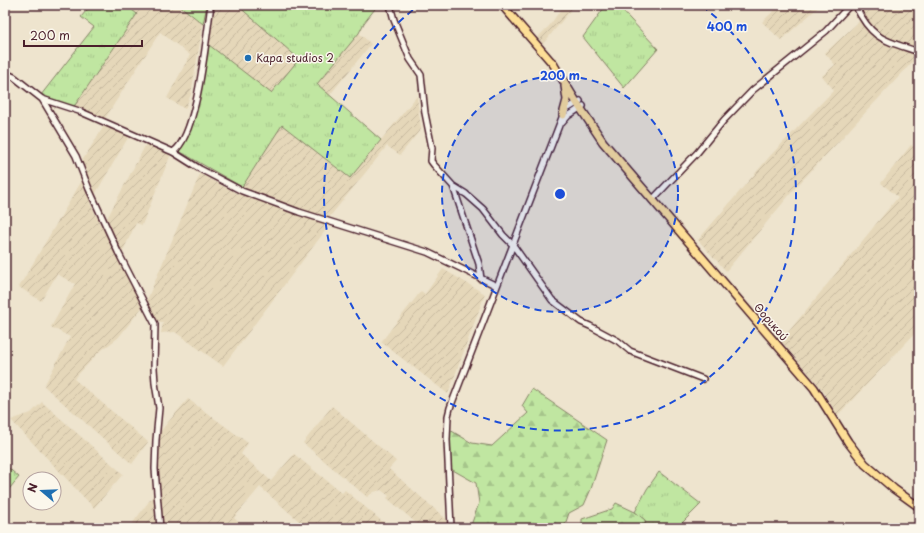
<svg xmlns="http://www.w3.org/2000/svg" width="924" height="533" font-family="'Playpen Sans',sans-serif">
<defs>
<pattern id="industrial-furrows" width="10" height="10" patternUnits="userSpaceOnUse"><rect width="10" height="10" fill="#e5d7b9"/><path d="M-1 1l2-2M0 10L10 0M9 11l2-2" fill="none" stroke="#c6b89f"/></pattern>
<pattern id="grass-tufts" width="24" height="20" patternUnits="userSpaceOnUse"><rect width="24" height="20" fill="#c0e6a1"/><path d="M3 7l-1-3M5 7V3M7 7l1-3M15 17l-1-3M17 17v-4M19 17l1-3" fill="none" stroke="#a6c58b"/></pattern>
<pattern id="forest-firs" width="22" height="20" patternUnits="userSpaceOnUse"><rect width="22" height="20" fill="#c0e6a1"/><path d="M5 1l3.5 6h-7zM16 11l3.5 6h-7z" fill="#a6c58b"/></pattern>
</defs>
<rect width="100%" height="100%" fill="#eee4ce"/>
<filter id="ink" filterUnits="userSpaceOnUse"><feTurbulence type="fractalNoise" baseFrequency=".025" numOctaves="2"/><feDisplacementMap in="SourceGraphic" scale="8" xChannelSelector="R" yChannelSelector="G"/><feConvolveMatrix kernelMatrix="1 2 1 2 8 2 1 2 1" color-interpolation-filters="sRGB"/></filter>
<g filter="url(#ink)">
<!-- industrial -->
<path fill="url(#industrial-furrows)" d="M126 5H179L203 24 191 94 185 109 167 98 190 55 160 32 104 120 73 108 137 14Z
M215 5H237L299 59 271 94 209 45Z
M564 5H575L543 44 537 38 550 25Z
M780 5H821L781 40 762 22Z
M857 5H919V55L797 186 726 271 698 240 770 156 834 90 822 76 835 65 825 53 864 17Z
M359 33 371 44 329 96 317 84Z
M417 96 421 129 400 155 387 146 323 225 328 227 223 366 175 332 161 333 163 323 157 320 147 300 200 174 238 194 282 125 350 178Z
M104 126 129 136 90 203 102 228 146 144 171 154 142 225 136 223 122 253 117 255 144 305 118 338 99 352 74 379 148 442 132 464 44 386 70 337 51 327 75 284 57 274 41 301 19 287 87 172 82 161Z
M911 145 919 150V329L837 416 822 389 781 341 898 197 881 183Z
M443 269 485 294 448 394 381 342 421 291 425 294Z
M188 399 248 443 241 454 271 481 294 454 342 493 345 490 390 528H307L260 487 234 518 245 528H129L153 496 157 473 158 434Z
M42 402 123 474 94 508 11 420 31 413Z
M332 406 396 461 389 469 446 519 447 528H422L387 498 389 496 381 490 374 492 367 497 303 443Z"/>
<!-- grass -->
<path fill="url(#grass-tufts)" stroke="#858266" d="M91 5H126L137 14 73 108 43 97 41 95 94 27 81 17Z
M179 5H207L203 24Z
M237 5H378L364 23 359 33 317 84 381 140 350 178 282 125 242 187 179 151 190 128 203 82 209 45 271 93 299 59Z
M606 5H617L658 49 624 88 583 37Z
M5 465 19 477 5 494Z
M659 472 701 504 677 528H645V520L635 512 647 489Z"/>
<!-- forest -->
<path fill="url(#forest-firs)" stroke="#858266" d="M532 389 607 440 591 489 584 505 569 513 565 525 566 528H470L479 503 476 483 451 469 450 430 472 443 492 446 528 413 522 406Z
M616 503 635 512 645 520V528H591L582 524V519L612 509Z"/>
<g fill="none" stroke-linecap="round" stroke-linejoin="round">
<defs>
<path id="minor" d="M390 5 394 20 410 59 421 75 425 113 432 148 431 161 434 165 453 186 466 194 483 209 503 235 513 245 552 300 581 322 590 326 618 341 630 351 703 379
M855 5C872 40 884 40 919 52
M5 73 14 77 42 99 79 111 173 152 200 169 242 191 299 212 427 252 497 286
M42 99 76 156 89 189 118 252 155 324 154 368 155 383 159 408 156 440 155 469 160 528
M562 123 568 116 583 106
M173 152C198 136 206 36 211 5
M453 186 479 264 481 279
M652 200 697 153 724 120 753 90 826 31 850 5
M451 528 447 440 448 416 450 408 563 115 567 109 580 101"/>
<path id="major" d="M502 5 554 65
M552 62 577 103 603 142 814 388 848 442 865 464 894 489 919 507
M563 115 567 100 565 86"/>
</defs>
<!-- minor casing -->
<use href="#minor" stroke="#4a1f2b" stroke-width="8"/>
<!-- major casing -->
<use href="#major" stroke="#4a1f2b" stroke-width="10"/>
<!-- minor -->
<use href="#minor" stroke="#fbf7ec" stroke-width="5"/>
<!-- major -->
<use href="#major" stroke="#fdde96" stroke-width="7"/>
</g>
</g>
<!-- distance rings -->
<circle cx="560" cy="194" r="118" fill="#1d4ed8" fill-opacity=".12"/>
<g fill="none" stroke="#1d4ed8" stroke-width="2" stroke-dasharray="7 5">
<circle cx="560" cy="194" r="118"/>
<path d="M702 6A236 236 0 1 1 418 6"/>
</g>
<!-- markers -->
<circle fill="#1f6fb2" stroke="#fbf7ec" stroke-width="1.5" cx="248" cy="58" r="4"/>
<g text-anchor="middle" stroke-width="3" stroke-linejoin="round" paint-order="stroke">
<!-- poi labels -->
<g font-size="11" fill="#4a1f2b" stroke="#fbf7ec" text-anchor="start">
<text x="256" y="62">Kapa studios 2</text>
</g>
<!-- street labels -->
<g font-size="11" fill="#4a1f2b" stroke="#fbf7ec">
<text transform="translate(771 322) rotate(49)" y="4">Θορικού</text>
</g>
</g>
<circle cx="560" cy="194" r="6" fill="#1d4ed8" stroke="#fbf7ec" stroke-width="2"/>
<g font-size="12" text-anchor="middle" font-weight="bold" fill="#1d4ed8" stroke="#fbf7ec" stroke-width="3" stroke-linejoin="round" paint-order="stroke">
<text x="727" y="31">400 m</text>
<text x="560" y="80">200 m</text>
</g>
<!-- margin -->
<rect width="924" height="533" fill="none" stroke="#fbf7ec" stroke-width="20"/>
<rect x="10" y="10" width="904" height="513" fill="none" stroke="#4a1f2b" stroke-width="1.5" filter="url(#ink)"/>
<!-- north arrow -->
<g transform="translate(42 491) rotate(289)"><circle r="19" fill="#fbf7ec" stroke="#b4a19f"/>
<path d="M0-3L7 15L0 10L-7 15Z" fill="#1f6fb2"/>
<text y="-6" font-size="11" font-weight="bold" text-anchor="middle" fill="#4a1f2b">N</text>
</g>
<!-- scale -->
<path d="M24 40v6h118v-6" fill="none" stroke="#4a1f2b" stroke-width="2"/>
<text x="30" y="40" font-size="12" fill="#4a1f2b" stroke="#fbf7ec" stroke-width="3" paint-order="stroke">200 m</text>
</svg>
